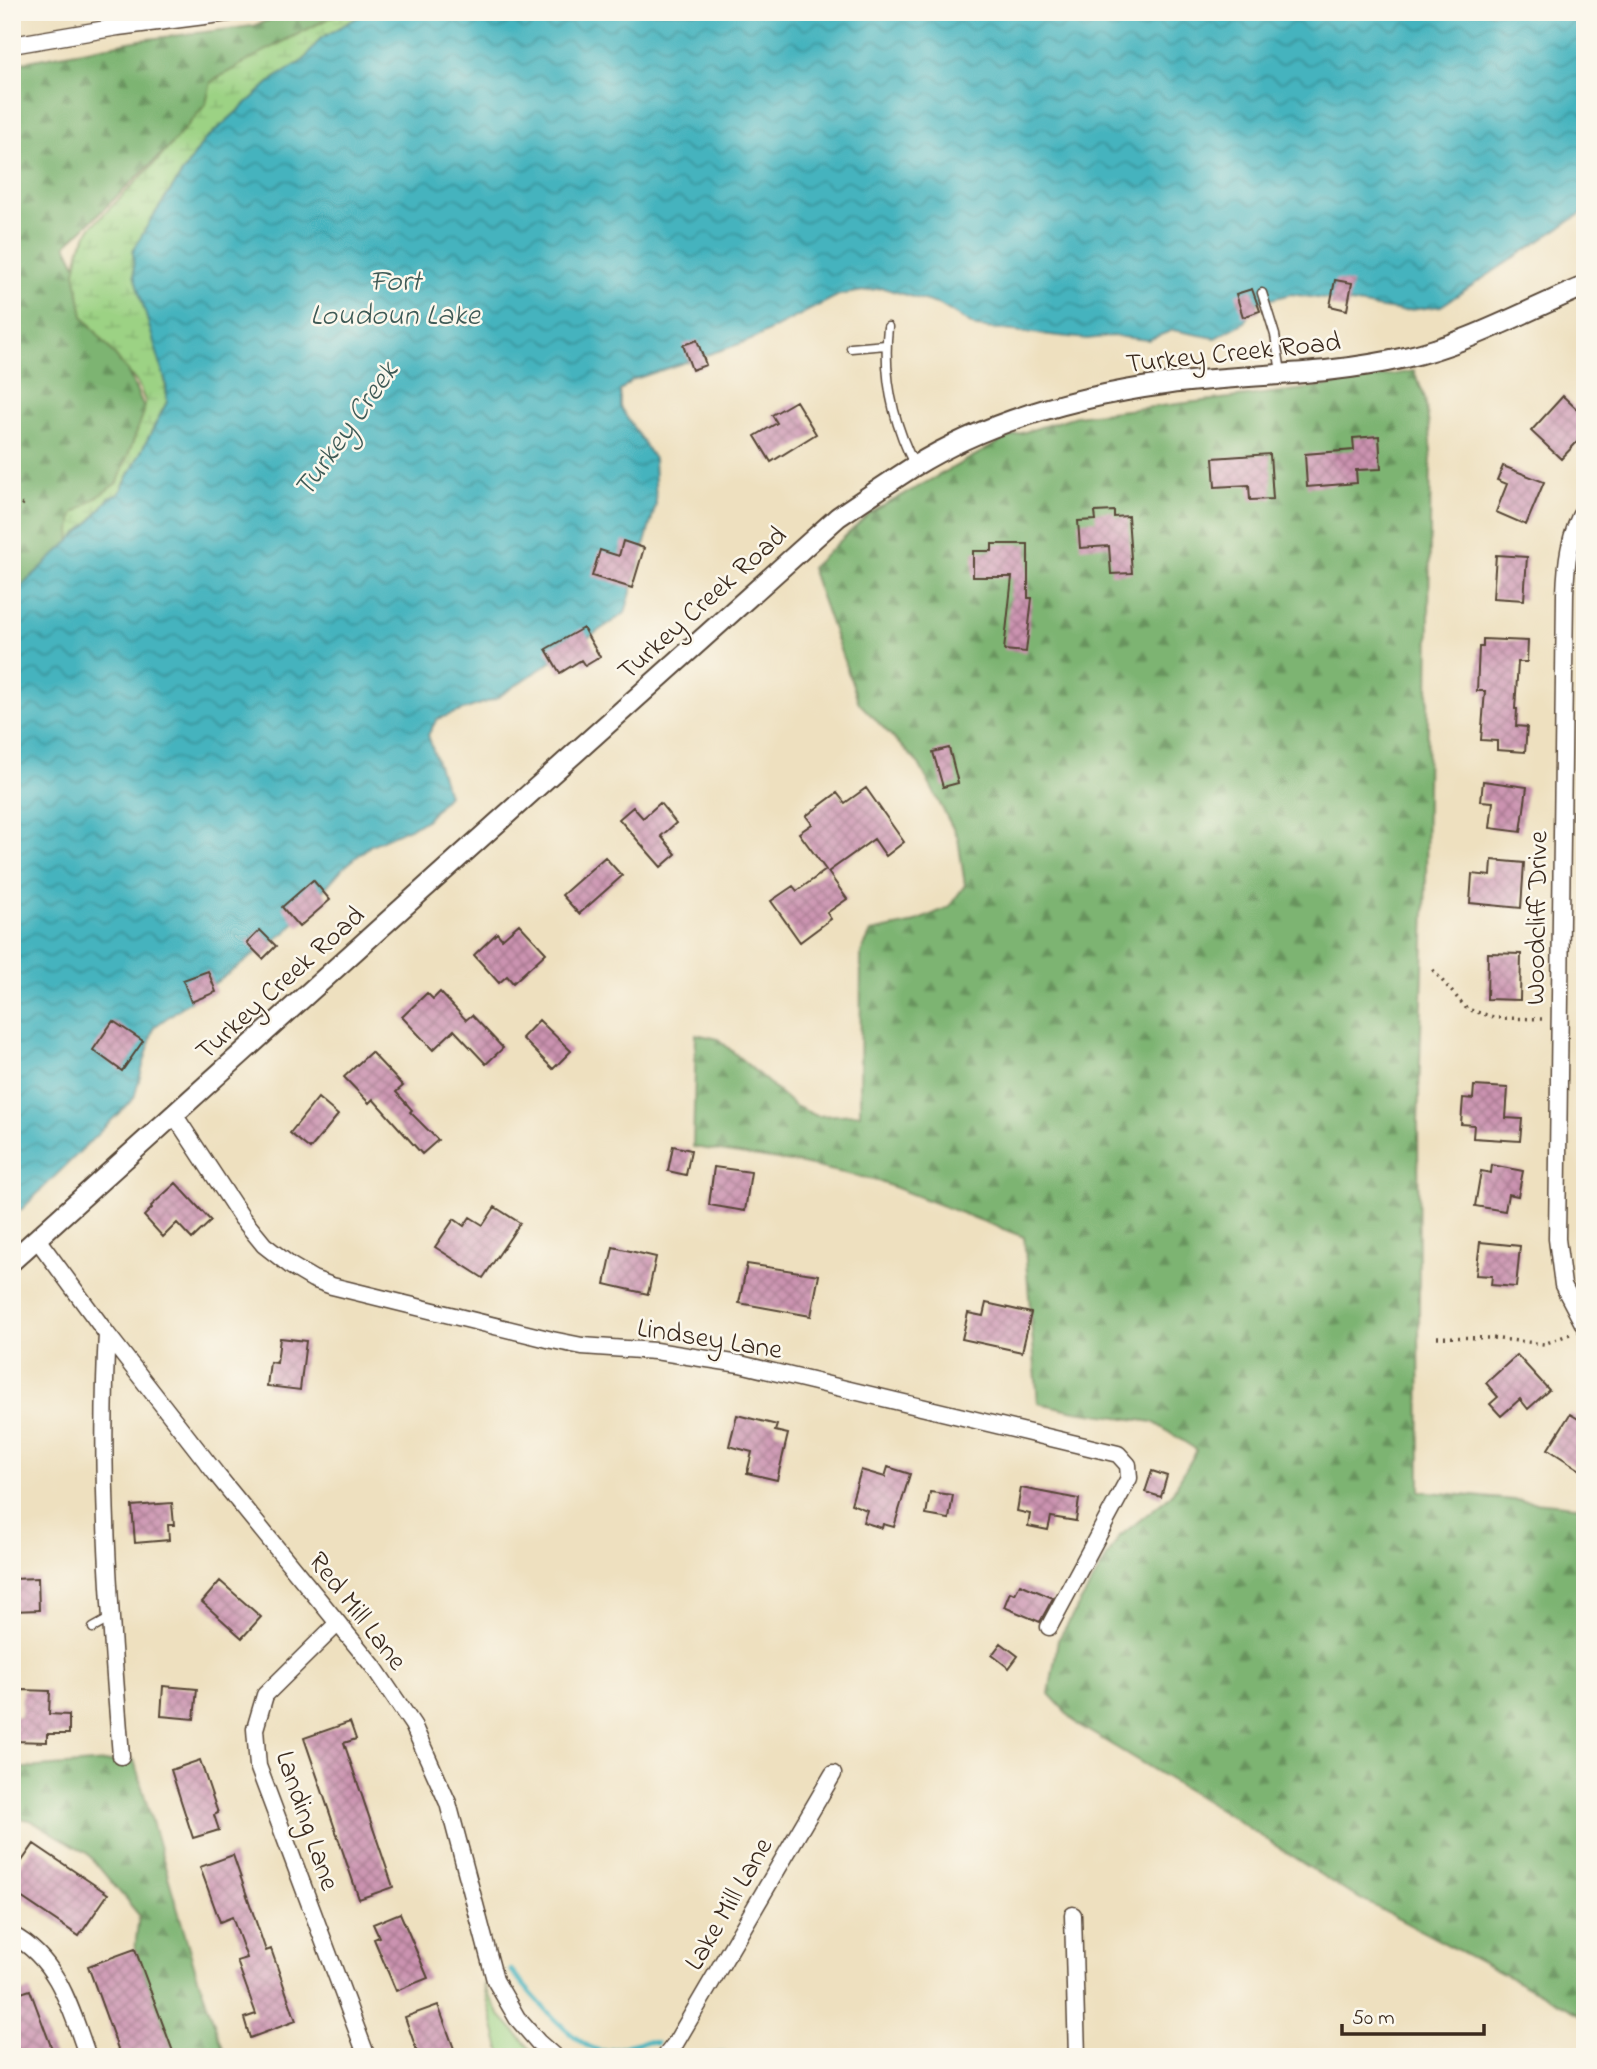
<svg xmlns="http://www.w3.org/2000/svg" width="1597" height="2069" font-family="'Indie Flower',sans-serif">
<defs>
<pattern id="forest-firs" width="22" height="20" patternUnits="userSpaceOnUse" patternTransform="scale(1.75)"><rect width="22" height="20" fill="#7db472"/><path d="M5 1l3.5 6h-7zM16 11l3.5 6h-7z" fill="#68935d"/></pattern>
<pattern id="wetland-marsh" width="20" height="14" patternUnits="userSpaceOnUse" patternTransform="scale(1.75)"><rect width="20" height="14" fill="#9cd284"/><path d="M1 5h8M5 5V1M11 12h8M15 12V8" fill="none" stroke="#87b472"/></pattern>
<pattern id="water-waves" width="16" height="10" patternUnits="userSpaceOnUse" patternTransform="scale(1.75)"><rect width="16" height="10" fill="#44b3be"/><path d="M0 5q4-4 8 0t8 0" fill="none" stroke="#3a929a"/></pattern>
<pattern id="building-cross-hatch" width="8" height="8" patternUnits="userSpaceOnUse" patternTransform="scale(1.75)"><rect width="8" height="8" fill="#cb93b0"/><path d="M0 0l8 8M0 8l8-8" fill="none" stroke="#a6788f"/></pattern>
</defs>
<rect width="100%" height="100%" fill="#fbf7ec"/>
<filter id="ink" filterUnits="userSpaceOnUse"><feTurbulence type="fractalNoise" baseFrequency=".0143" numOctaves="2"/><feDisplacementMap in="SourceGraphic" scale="14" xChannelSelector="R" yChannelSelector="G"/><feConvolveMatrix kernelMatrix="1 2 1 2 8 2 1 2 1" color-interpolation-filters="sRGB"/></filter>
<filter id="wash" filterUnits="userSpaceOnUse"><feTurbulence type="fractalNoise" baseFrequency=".00686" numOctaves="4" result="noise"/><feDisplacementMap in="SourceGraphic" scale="28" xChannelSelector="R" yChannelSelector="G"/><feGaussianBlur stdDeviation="1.57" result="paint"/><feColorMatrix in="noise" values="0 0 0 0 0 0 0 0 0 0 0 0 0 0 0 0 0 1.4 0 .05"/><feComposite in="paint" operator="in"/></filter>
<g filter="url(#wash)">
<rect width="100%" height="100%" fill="#eee0bf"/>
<!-- grass -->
<path fill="#9cd284" stroke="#6c7e51" stroke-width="2" d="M483 1983 499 2014 538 2057H502Z"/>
<!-- forest -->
<path fill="url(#forest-firs)" stroke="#5c6f48" stroke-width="2" d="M289 12H345L277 44 66 245 134 385 160 444 70 541 12 595V64L140 40 253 26Z
M1414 371 1425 398 1431 441 1426 879 1418 1124 1420 1491 1585 1507V2017L1347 1892 1224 1812 1077 1724 1049 1694 1058 1640 1119 1537 1170 1496 1197 1450 1153 1422 1075 1411 1038 1403 1024 1237 875 1180 798 1163 693 1147 696 1034 718 1039 795 1106 817 1116 860 1114 861 953 871 932 910 924 949 907 965 885 958 838 919 764 859 703 811 568 870 513 1009 437 1076 416 1314 388Z
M134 1760 196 1972 226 2057H175L135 1949 139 1915 87 1853 30 1820 12 1817V1769Z"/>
<!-- wetland -->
<path fill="url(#wetland-marsh)" stroke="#6c7e51" stroke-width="2" d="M341 12H367L320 39 304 60 275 78 204 141 150 221 167 402 119 494 109 498 90 522 70 541 73 514 118 482 144 412 145 401 138 384 83 316 75 272 80 247 91 227 158 160 206 104 211 82 265 51Z"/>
<!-- water -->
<path fill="url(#water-waves)" stroke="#406e6e" stroke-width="2" d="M367 12H1585V211L1441 306 1402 311 1291 294 1252 304 1245 322 1215 338 1173 330 1148 340 1113 336 1087 339 976 327 940 305 883 288 839 295 751 340 632 380 620 391V407L654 459 656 504 625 613 495 699 437 719 428 735 448 795 425 821 371 845 342 869 286 932 154 1027 134 1098 21 1210 12 1213V595L90 522 109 498 119 494 167 402 166 383 134 275 133 251 150 221 204 141 275 78 304 60 320 39Z"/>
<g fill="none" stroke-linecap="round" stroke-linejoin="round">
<!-- stream -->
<path stroke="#44b3be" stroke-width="5" d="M511 1970C528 1990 576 2050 603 2051 621 2051 638 2038 656 2043
M683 2056 724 2054 732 2057"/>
</g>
<g id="blocks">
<!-- building -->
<path fill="url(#building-cross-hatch)" d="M1335 280 1352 283 1347 310 1330 306Z
M1252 289 1260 311 1243 317 1236 294Z
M697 340 706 365 692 370 683 345Z
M1563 396 1585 417V449L1577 442 1561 459 1531 431Z
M796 401 816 434 771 462 755 436 777 423 772 415Z
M1379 436 1381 469 1356 470 1357 483 1307 487 1305 454 1354 450 1353 438Z
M1270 454 1273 499 1250 500 1249 485 1215 487 1213 458Z
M1503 466 1544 482 1526 525 1496 512 1507 484 1497 480Z
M1114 511V517L1128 516 1132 573 1111 574 1109 546 1080 548 1078 521 1096 520 1095 512Z
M623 541 644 548 632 588 592 576 600 550 619 556Z
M992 544H1028V598H1032L1026 652 1004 650 1012 577H973V551H992Z
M1496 555 1527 557 1524 600 1493 598Z
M583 628 600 657 585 666 581 660 560 673 546 649Z
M1483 639 1528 641 1527 662H1518L1515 709H1517L1516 726 1527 727 1525 752 1497 750V741L1481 740 1485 691H1477L1479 647H1483Z
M949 748 958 783 943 787 933 752Z
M1483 781 1527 787 1521 832 1490 828 1493 802 1481 801Z
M866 788 904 842 886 856 874 839 828 872 847 899 827 913 831 919 800 942 771 901 793 886 797 891 826 870 799 833 812 824 806 816 837 793 845 803Z
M660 803 676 823 661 836 676 854 661 867 619 819 633 807 643 818Z
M605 857 622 876 579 914 562 895Z
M1492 860 1524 863 1521 908 1470 903 1472 874 1491 876Z
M313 880 330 900 299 927 282 907Z
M519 924 546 953 513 983 507 976 499 983 474 955 497 933 502 939Z
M260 930 276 946 263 959 247 943Z
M1488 953 1521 954 1520 1000 1487 999Z
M208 971 216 992 191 1002 183 980Z
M440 992 466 1020 472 1015 503 1048 486 1064 454 1030 433 1050 402 1017 427 993 433 999Z
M539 1020 571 1051 553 1069 522 1038Z
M113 1021 143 1041 122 1071 93 1050Z
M371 1052 403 1086 396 1092 412 1110 410 1112 438 1140 422 1154 373 1099 369 1103 344 1077Z
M1474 1086 1508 1088 1506 1118 1522 1119 1520 1141 1473 1138 1474 1125 1461 1124 1463 1098 1473 1099Z
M318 1098 338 1115 310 1149 290 1133Z
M673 1146 691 1150 686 1175 668 1171Z
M1492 1165 1523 1171 1518 1196 1508 1194 1505 1211 1475 1206 1481 1171 1491 1173Z
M714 1167 751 1172 745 1211 709 1205Z
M176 1183 211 1221 192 1239 177 1223 163 1237 144 1216 152 1208 151 1206Z
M495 1207 520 1223 483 1278 435 1247 454 1219 464 1226 470 1217 483 1225Z
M1480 1242 1520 1246 1516 1287 1491 1285 1492 1276 1476 1275Z
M613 1247 656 1257 648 1294 605 1284Z
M747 1264 819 1275 811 1316 739 1303Z
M986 1303 1031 1313 1022 1352 962 1339 968 1313 983 1316Z
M280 1338 306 1341 300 1390 267 1386 270 1362 277 1363Z
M1517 1355 1549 1390 1528 1409 1520 1399 1501 1416 1490 1404 1498 1397 1486 1383Z
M1570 1414 1585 1423V1473L1548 1449Z
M737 1415 777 1425 775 1431 788 1434 777 1480 747 1473 752 1452 729 1446Z
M888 1467 910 1474 894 1527 883 1524 882 1528 863 1522 867 1510 851 1504 861 1470 885 1477Z
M1152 1471 1167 1476 1161 1497 1145 1492Z
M1021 1488 1079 1499 1076 1521 1051 1517 1048 1530 1028 1526 1030 1514 1017 1511Z
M930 1492 953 1495 949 1519 926 1515Z
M172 1503 174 1525H168L169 1540 135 1543 132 1506Z
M38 1578 39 1610 12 1611V1579Z
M220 1581 261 1617 242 1638 202 1602Z
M1020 1584 1053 1598 1040 1622 1004 1607 1010 1592 1015 1594Z
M1001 1643 1018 1656 1009 1668 992 1655Z
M163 1686 197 1689 194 1719 161 1716Z
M22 1690 50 1691 49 1714 69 1715V1734H47V1742L12 1741V1716H21Z
M350 1722 356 1739 344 1743 393 1887 359 1899 304 1738Z
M200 1760 218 1813 214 1815 219 1830 193 1838 171 1770Z
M34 1844 108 1894 79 1936 12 1891V1875Z
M233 1855 266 1951 271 1949 296 2021 250 2038 244 2018 256 2014 237 1961 247 1958 232 1917 220 1922 200 1867Z
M400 1913 428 1978 396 1991 374 1939 379 1937 373 1924Z
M135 1949 175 2057H121L88 1966Z
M30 1990 55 2057H12V1996Z
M438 2005 457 2057H419L405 2017Z"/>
</g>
</g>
<g filter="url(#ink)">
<use href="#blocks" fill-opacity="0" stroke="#564536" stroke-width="2"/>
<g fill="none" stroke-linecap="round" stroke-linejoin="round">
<defs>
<path id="service" d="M1262 293 1275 335 1281 372
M888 327C883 375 893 423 915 466
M851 348 886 345
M93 1628 111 1618"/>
<path id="minor" d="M12 45 118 27 236 12
M1585 507C1569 534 1566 563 1565 594L1557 1239 1563 1285 1585 1327
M175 1116 242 1218 264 1245 291 1266 313 1279 332 1286 552 1340 582 1346 655 1351 740 1364 1118 1454 1128 1465 1129 1478 1049 1627
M37 1239 107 1334 217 1475 373 1666 413 1725 448 1803 495 1980 517 2018 538 2042 555 2057
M107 1334C99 1474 110 1616 121 1756
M338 1623 265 1695 255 1729 258 1766 367 2057
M1073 1915 1077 2057
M12 1935C59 1960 71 2010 88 2057
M665 2057 675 2044 833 1774"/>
<path id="tertiary" d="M12 1261C287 1012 561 764 838 517 863 500 888 483 913 467 989 420 1079 396 1167 384 1246 374 1326 376 1403 358 1467 344 1525 311 1585 286"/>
</defs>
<!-- service casing -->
<use href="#service" stroke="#564536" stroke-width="11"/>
<!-- minor casing -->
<use href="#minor" stroke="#564536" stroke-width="19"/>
<!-- tertiary casing -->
<use href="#tertiary" stroke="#564536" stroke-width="23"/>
<!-- path -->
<path stroke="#564536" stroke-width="3.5" stroke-dasharray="2 5" stroke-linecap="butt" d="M12 515 25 502
M1433 970 1467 1009 1497 1018 1544 1019
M1437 1337 1492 1338 1544 1344 1570 1334"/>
<!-- service -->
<use href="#service" stroke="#fff" stroke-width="8"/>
<!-- minor -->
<use href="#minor" stroke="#fff" stroke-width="16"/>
<!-- tertiary -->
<use href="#tertiary" stroke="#fff" stroke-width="19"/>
</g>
</g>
<g text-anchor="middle" stroke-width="5" stroke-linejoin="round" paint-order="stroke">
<!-- street labels -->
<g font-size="28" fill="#3b2a1e" stroke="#fbf7ec">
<text transform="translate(1233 351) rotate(-6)" y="10">Turkey Creek Road</text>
<text transform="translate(701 602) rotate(-42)" y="10">Turkey Creek Road</text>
<text transform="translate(1535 918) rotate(-89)" y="10">Woodcliff Drive</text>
<text transform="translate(279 982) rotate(-42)" y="10">Turkey Creek Road</text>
<text transform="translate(710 1337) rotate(9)" y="10">Lindsey Lane</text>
<text transform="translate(359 1610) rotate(52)" y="10">Red Mill Lane</text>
<text transform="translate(309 1820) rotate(71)" y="10">Landing Lane</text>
<text transform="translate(727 1903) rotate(-60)" y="10">Lake Mill Lane</text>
</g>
<!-- water labels -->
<g font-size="30" font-style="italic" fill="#3e5a56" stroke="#fbf7ec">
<text x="395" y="290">Fort<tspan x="395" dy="34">Loudoun Lake</tspan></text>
<text transform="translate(345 429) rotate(-55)" y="10">Turkey Creek</text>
</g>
</g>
<!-- margin -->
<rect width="1597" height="2069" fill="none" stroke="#fbf7ec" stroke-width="42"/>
<!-- scale -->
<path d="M1342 2024v10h142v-10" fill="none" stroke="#3b2a1e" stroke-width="3.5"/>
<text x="1352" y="2024" font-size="21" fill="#3b2a1e" stroke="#fbf7ec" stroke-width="5" paint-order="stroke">50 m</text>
</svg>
